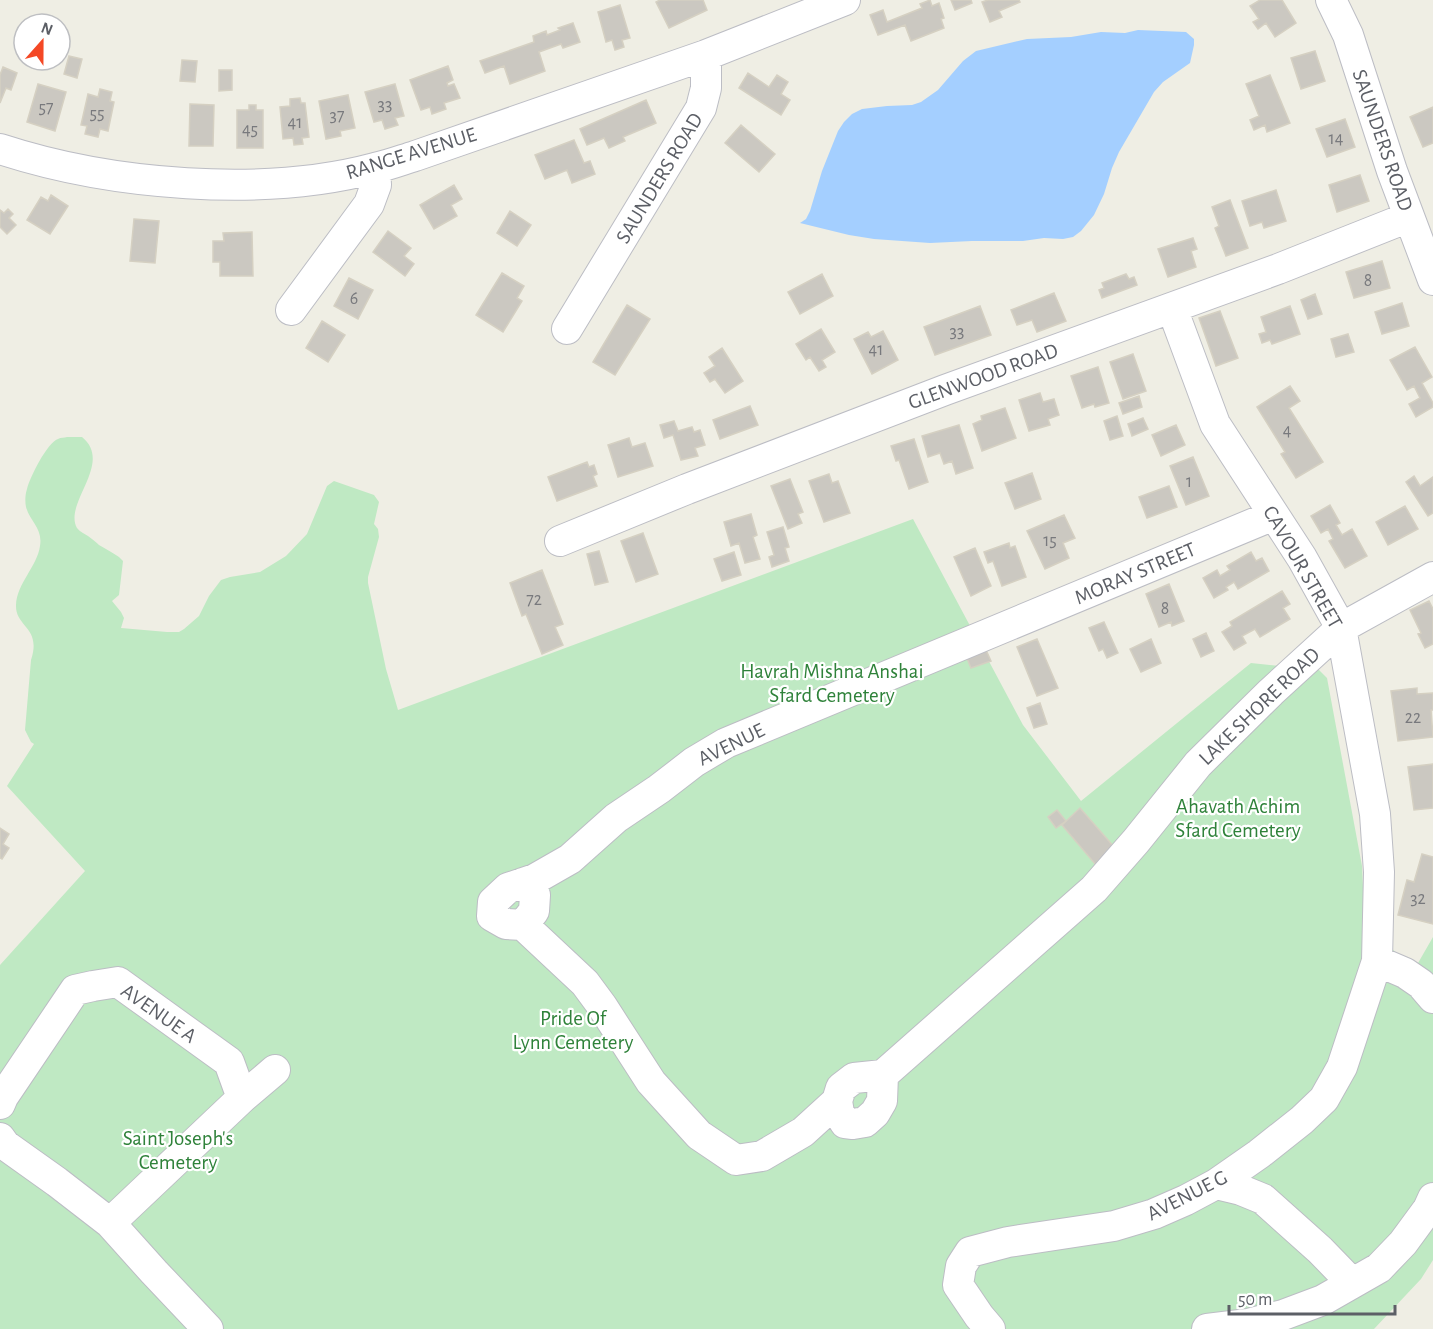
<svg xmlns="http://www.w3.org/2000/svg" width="1433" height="1329" font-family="'Alegreya Sans',sans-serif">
<rect width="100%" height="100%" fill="#efeee4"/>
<!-- green -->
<path fill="#bfe9c3" d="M67 437H82C114 463 63 503 77 528 80 532 85 534 88 536 92 539 96 542 99 545 106 549 113 553 119 557L123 561 119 595 112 601 121 612 124 618 121 628 167 632H179L184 629 199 616 209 596 221 580 230 577 260 572 286 556 307 534 327 486 334 481 374 495 379 502 374 524 378 529 379 537 368 577V583L386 669 398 710 913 519 1023 725 1081 801 1251 663 1319 670 1327 678 1362 866 1365 929 1384 941 1414 970 1433 937V1260L1421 1279 1374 1329H0V965L85 871 7 786 34 744 31 742 25 730 31 660C42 627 15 627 16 605 17 583 37 567 40 546 43 528 30 522 26 507 25 502 25 495 27 489 30 477 47 443 58 439 61 437 64 438 67 437Z"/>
<!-- water -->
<path fill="#a4cfff" d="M1138 30 1186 32 1194 39V45L1190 63 1163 82 1154 92 1119 152 1112 168 1104 194 1094 215 1081 231 1073 237 1063 239 1044 238 1023 241H972L930 243 874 239 849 235 800 223 806 219 810 211 822 171 838 131 844 122 852 114 862 109 887 106 912 105 921 102 938 90 963 61 976 51 1027 39 1071 37 1101 32 1125 33Z"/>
<!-- building -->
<path fill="#cbc8c1" stroke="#d5d0c2" stroke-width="1.5" d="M660 0H703L707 10 669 28 656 2Z
M930 0 932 6 939 3 944 18 941 19 944 28 911 41 905 25 878 35 870 15 883 10 887 22 922 8 920 4Z
M951 0H971L972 3 955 10Z
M988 0H1019L1020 2 999 11 1002 17 990 22 982 2Z
M1260 0H1282L1296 23 1275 37 1266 23 1258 29 1253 22 1259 19 1250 6Z
M620 5 630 38 622 40 624 47 615 50 612 40 606 42 598 12Z
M573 23 580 42 563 48 561 44 539 52 545 71 510 84 504 66 485 73 480 61 534 42 533 36 546 31 547 35 560 30 558 28Z
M1315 51 1325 81 1301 89 1291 58Z
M69 56 82 59 77 78 64 74Z
M182 60 197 61 195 82 180 81Z
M448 66 453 80 447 83 448 86 454 84 460 98 444 103 446 109 432 114 430 107 421 110 410 80Z
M3 67 17 73 11 90 6 88 0 103V75Z
M219 70H232V90L219 91Z
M748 73 769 87 777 75 788 82 781 94 790 100 781 115 739 88Z
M1270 75 1290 123 1267 132 1265 125 1254 130 1250 120 1259 116 1246 84Z
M38 84 66 92 55 131 27 122Z
M395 84 404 116 395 118 398 125 385 129 382 120 374 122 365 92Z
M100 89 112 92 110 101 114 102 108 131 100 129 98 137 85 134 87 126 81 125 88 94 98 97Z
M348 95 355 128 340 131 341 136 326 139 319 101Z
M300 98 301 103H305L309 137 302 138 303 144 294 145 293 138 283 139 280 107 290 106V99Z
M646 100 656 123 623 137 625 141 609 148 604 138 587 145 580 129Z
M190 104 214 105 213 146H189Z
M249 105H256V110H263V148H237V110H249Z
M1433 107V143L1423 147 1410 117Z
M1345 119 1355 147 1327 157 1316 129Z
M741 125 775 154 759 172 725 143Z
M574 140 584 163 590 161 595 174 572 183 567 170 545 179 535 155Z
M1360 175 1369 201 1337 212 1329 185Z
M454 185 462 199 451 205 457 216 434 229 420 205Z
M1276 190 1286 221 1264 228 1262 222 1250 226 1242 201Z
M51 195 68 206 50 234 27 220 41 197 48 201Z
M1230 200 1248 248 1226 256 1215 228 1219 226 1212 207Z
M8 209 13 214 9 218 16 225 7 234 0 227V210L4 213Z
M510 211 531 225 517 246 497 233Z
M134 219 159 221 155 263 130 261Z
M388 231 411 248 404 256 414 264 405 276 373 252Z
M252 232 253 276H220V262H213V241H224L223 233Z
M1193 238 1197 249 1191 251 1196 267 1168 277 1158 249Z
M1382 261 1390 288 1354 298 1346 272Z
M502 273 524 286 517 298 522 301 503 332 476 315Z
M822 274 833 296 800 314 788 292Z
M1126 274 1129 279 1134 277 1137 285 1102 298 1099 290 1104 288 1102 283Z
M349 278 373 290 358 319 334 306Z
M1054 293 1066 321 1037 332 1032 320 1017 325 1011 310Z
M1315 294 1322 314 1308 319 1301 300Z
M1402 303 1409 326 1382 334 1375 312Z
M627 305 650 319 615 375 593 362Z
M980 306 991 335 935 355 924 327Z
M1290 306 1300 334 1272 344 1270 340 1262 343 1259 334 1266 332 1261 317Z
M1220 311 1238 358 1216 366 1199 318Z
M322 321 345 335 328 362 306 348Z
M821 329 835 352 822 360 826 367 819 371 810 357 806 360 796 344Z
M883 331 898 360 872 374 854 339 868 332 871 337Z
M1348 334 1354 352 1336 357 1331 339Z
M1415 347 1432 377 1422 383 1433 403V407L1416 417 1409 404 1420 398 1414 386 1407 390 1390 360Z
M722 348 743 381 725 393 715 379 710 382 704 373 715 366 709 357Z
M1133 354 1146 391 1123 399 1110 362Z
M1098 367 1109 403 1095 407 1094 404 1082 408 1071 376Z
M1290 386 1300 401 1289 408 1323 462 1296 478 1281 454 1285 452 1257 407Z
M1040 393 1043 402 1054 399 1059 415 1048 419 1050 425 1029 431 1019 400Z
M1139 396 1142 407 1123 414 1119 403Z
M750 406 758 425 720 439 713 420Z
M1005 408 1016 438 982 451 973 424 982 420 981 416Z
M1117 416 1123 436 1110 440 1104 421Z
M1143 418 1148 429 1132 436 1128 424Z
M674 421 678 431 692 427 694 432 700 430 705 445 695 448 698 456 681 460 673 435 664 438 660 425Z
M959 425 973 468 956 474 952 461 944 464 940 453 928 457 922 436Z
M1176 425 1185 445 1161 456 1152 435Z
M629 438 632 447 645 443 653 466 618 477 608 445Z
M914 439 928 482 909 489 899 460 896 461 891 446Z
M1193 457 1209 496 1186 505 1170 466Z
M587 462 589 467 594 465 597 474 593 476 597 486 557 501 548 477Z
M1032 473 1041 499 1015 509 1005 483Z
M829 474 832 483 838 481 850 513 824 522 809 481Z
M1414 476 1420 486 1433 477V513L1428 516 1406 482Z
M790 479 803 512 798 514 802 523 788 529 771 486Z
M1169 486 1177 507 1147 518 1139 497Z
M1330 505 1340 523 1336 525 1342 535 1352 529 1367 556 1345 568 1329 541 1333 539 1328 529 1321 533 1311 516Z
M1405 506 1418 529 1388 545 1376 522Z
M751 514 757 535 753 537 760 559 745 563 739 543 731 546 724 522Z
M1064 515 1075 538 1063 543 1069 558 1045 569 1027 531Z
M783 527 789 547 785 548 789 561 772 567 769 557 774 555 767 532Z
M643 533 658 574 636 582 621 541Z
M1009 543 1010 548 1015 546 1026 577 1002 586 993 561 988 563 984 552Z
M975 548 991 586 971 596 954 557Z
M599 551 608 582 595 585 587 554Z
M734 552 741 575 722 581 714 559Z
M1251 552 1256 561 1262 558 1269 571 1238 589 1234 582 1226 587 1228 590 1214 598 1203 578 1217 570 1220 576 1230 570 1227 566Z
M542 570 563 624 555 627 563 645 542 654 526 614 522 616 510 583Z
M1169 584 1184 621 1172 626 1171 622 1159 627 1146 594Z
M1282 591 1290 604 1283 608 1290 619 1260 637 1255 629 1242 636 1246 643 1234 650 1222 632 1232 626 1230 622Z
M1429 601 1433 609V644L1425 648 1418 634 1421 633 1410 610Z
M1104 622 1118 653 1107 658 1103 649 1099 651 1089 628Z
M1206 633 1214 651 1201 657 1193 639Z
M1037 639 1058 688 1037 696 1017 647Z
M1151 639 1161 663 1141 672 1130 649Z
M982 641 991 661 971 668 963 649Z
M1417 688V694L1433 693V710H1431L1433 737 1398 741 1391 691Z
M1040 703 1047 724 1034 728 1027 708Z
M1433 764V808L1414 810 1408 767Z
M1080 808 1115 848 1096 865 1062 825Z
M1057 810 1066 821 1056 828 1048 817Z
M0 828 9 834 3 844 9 848 2 859 0 858Z
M1422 854 1433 857V924L1398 915 1407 880 1414 882Z"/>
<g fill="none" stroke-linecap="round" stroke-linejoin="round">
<defs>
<path id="minor" d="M1331 0 1348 35 1392 171 1433 280
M0 149C110 185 263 198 375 168 389 165 402 160 415 156L706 55
M291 310 369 204 376 185 375 168
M567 329 701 108 706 88V55L845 0
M560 541 687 489 945 390 1278 269 1409 217
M523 883 535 895 534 911 523 925 506 924 492 916 493 902 508 888 535 879 570 859 616 818 659 789 694 762 726 743 1274 515
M523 925 585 983 602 1006 651 1082 699 1135 736 1160 762 1156 803 1132 837 1101
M1377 961 1405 973 1421 984 1433 998
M883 1075 882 1101 875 1113 865 1122 853 1124 845 1123 839 1113 837 1101 841 1088 854 1078 883 1075 1094 889 1136 841 1198 764 1271 692 1341 628 1433 577
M0 1104 3 1097 75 990 93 986 118 982 229 1062 242 1098
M0 1138 5 1145 57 1182 110 1223
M1216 1184 1241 1190 1263 1199 1320 1250 1352 1283
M208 1329 154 1272 110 1223 242 1098 275 1070
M990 1329 979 1316 958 1285 961 1266 970 1252 1008 1242 1114 1226 1154 1214 1186 1200 1216 1184 1259 1154 1302 1120 1324 1099 1342 1067 1377 961 1379 872 1375 814 1341 628 1302 558 1215 424 1172 308
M1207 1329 1248 1324 1283 1315 1323 1300 1379 1268 1403 1243 1428 1209 1433 1198"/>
</defs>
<!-- minor casing -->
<use href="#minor" stroke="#bcbdc4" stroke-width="32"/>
<!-- minor -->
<use href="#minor" stroke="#fff" stroke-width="30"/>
</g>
<g text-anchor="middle" stroke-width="4.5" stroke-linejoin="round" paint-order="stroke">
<!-- number labels -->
<g font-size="18" fill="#78797d">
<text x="385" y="110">33</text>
<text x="46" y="113">57</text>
<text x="97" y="119">55</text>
<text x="337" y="121">37</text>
<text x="295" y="128">41</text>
<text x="250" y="135">45</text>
<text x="1336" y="144">14</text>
<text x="1368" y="286">8</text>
<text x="354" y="304">6</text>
<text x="957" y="337">33</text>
<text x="876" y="355">41</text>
<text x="1287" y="436">4</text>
<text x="1189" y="487">1</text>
<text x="1050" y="546">15</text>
<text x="534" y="605">72</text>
<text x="1165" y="614">8</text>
<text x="1413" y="723">22</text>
<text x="1418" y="904">32</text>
</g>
<!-- street labels -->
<g font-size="21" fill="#5c5f66" stroke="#fff">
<text transform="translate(1383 140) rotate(71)" y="7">SAUNDERS ROAD</text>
<text transform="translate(411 153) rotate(-17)" y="7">RANGE AVENUE</text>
<text transform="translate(659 178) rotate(-59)" y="7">SAUNDERS ROAD</text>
<text transform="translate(983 376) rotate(-20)" y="7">GLENWOOD ROAD</text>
<text transform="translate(1303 567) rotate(60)" y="7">CAVOUR STREET</text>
<text transform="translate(1135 573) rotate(-23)" y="7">MORAY STREET</text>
<text transform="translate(1259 706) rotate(-44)" y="7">LAKE SHORE ROAD</text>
<text transform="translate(731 744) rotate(-26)" y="7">AVENUE</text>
<text transform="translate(159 1013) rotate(35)" y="7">AVENUE A</text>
<text transform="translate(1187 1195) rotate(-27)" y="7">AVENUE G</text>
</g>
<!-- park labels -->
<g font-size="21" fill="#2f823a" stroke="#fff">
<text x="832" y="678">Havrah Mishna Anshai<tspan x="832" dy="24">Sfard Cemetery</tspan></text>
<text x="1238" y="813">Ahavath Achim<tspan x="1238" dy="24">Sfard Cemetery</tspan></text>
<text x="573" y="1025">Pride Of<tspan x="573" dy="24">Lynn Cemetery</tspan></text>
<text x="178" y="1145">Saint Joseph's<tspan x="178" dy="24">Cemetery</tspan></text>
</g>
</g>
<!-- north arrow -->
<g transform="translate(42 42) rotate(21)"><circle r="28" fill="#ffffff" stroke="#bebfc2" stroke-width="1.5"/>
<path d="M0-4.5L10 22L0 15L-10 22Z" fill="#f44825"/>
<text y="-9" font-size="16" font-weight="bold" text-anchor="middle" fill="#5c5f66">N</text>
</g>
<!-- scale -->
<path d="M1229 1305v9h166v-9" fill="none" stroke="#5c5f66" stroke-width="3"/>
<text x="1238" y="1305" font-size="18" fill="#5c5f66" stroke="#ffffff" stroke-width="4.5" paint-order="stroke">50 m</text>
</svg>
